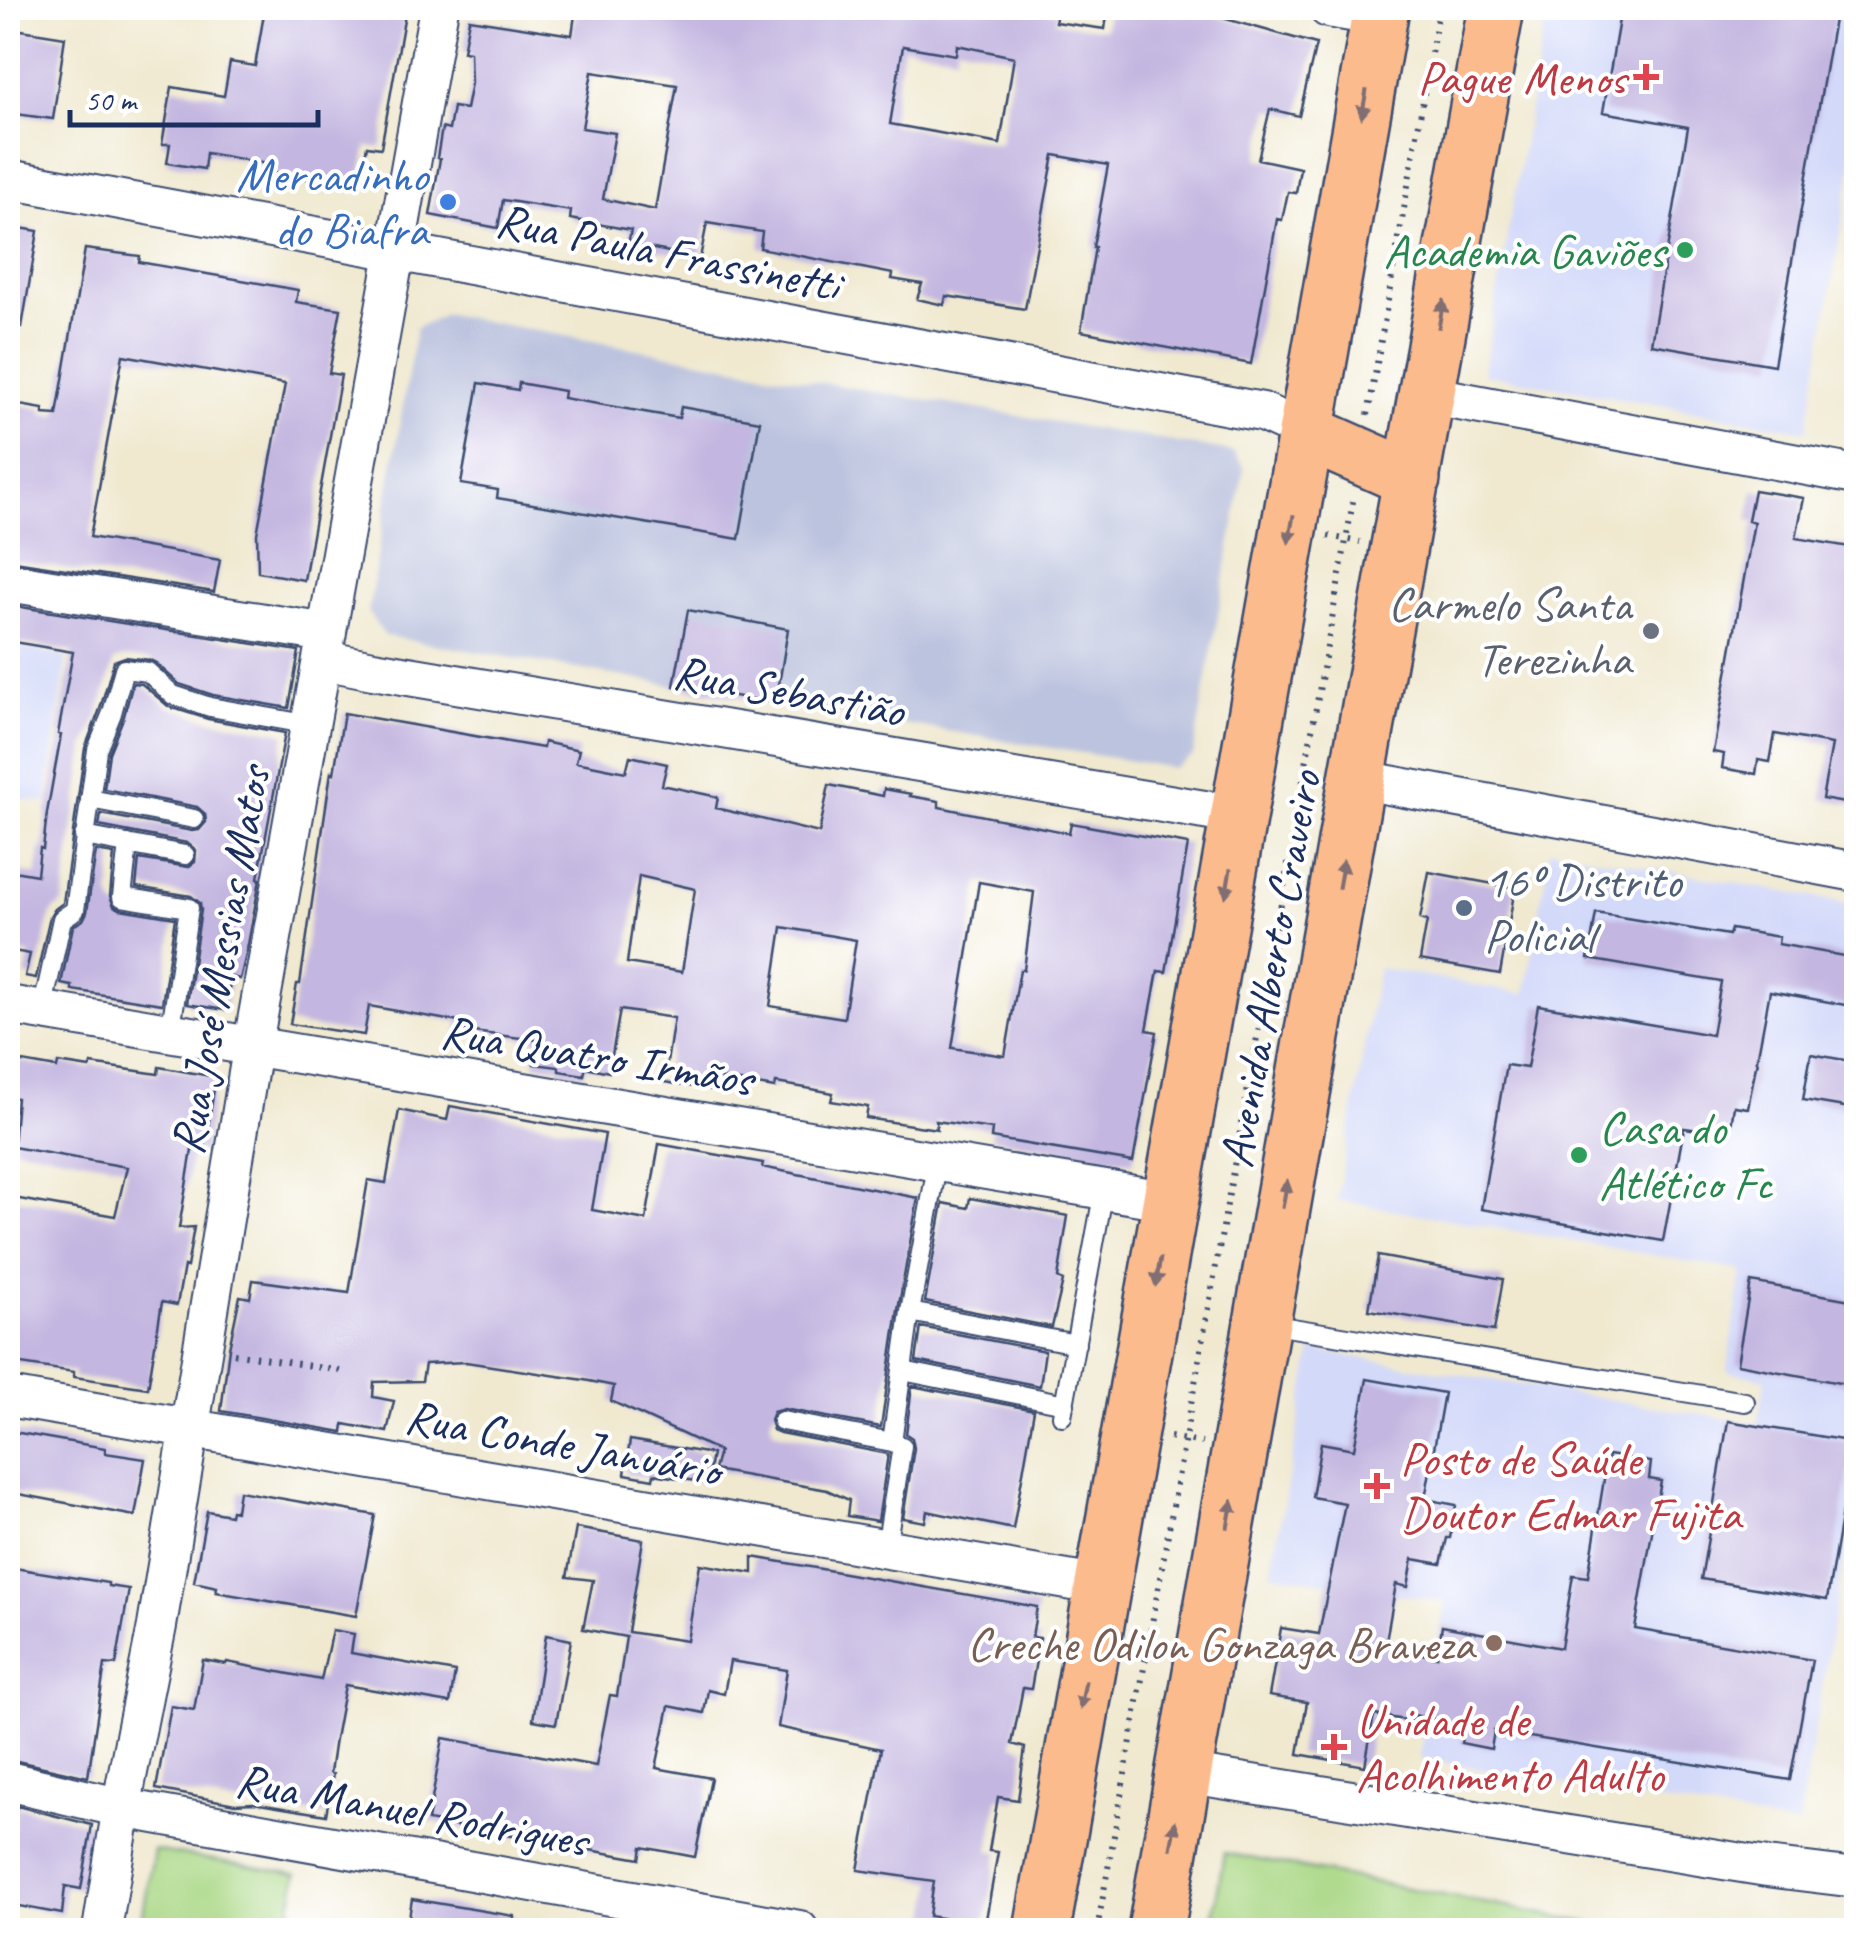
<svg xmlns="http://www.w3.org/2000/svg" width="1864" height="1938" font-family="Caveat,sans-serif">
<rect width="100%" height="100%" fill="#fff"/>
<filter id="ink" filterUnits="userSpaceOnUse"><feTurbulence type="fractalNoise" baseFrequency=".01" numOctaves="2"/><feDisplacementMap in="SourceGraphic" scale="20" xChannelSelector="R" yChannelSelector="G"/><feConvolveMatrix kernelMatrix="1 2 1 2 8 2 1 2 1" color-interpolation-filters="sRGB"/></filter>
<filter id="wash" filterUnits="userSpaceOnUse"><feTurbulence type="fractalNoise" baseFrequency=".0048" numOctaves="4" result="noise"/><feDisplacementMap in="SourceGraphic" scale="40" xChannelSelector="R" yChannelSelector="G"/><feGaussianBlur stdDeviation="2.25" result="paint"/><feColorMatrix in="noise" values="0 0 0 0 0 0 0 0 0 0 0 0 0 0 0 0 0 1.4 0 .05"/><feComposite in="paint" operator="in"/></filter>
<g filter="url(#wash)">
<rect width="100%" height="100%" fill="#f0e9d0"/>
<!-- built -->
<path fill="#d3d9f9" d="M1547 8H1856V143L1807 431 1483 374Z
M8 645 67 657 46 803 8 797Z
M1550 849 1856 905V1490L1798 1826 1419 1758 1445 1602 1271 1573 1312 1350 1757 1424 1766 1379 1727 1371 1742 1271 1337 1200 1378 968 1525 994Z"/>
<!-- industrial -->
<path fill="#bcc3de" d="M446 314 800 379 1233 452 1244 468 1193 756 1174 768 776 703 385 636 368 613 416 328Z"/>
<!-- green -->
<path fill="#a9d784" stroke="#628371" stroke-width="2.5" d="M154 1850 297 1874 287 1930H140Z
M1224 1853 1626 1930H1211Z"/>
<g id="blocks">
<!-- building -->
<path fill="#c3b6e0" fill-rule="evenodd" d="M265 8H406L381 148 367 146 358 188 262 171 263 163 206 153 204 169 167 163 170 144H162L172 87 224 96 230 62 255 66Z
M576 8H1025L1057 13 1055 22 1105 29 1108 8H1153L1208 17V14L1316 44 1299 116 1270 109 1258 159 1300 168 1296 193 1288 192 1282 220 1277 219 1251 364 1081 331 1095 247H1093L1108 165 1054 155 1025 309 946 296 944 305 917 299 922 284 892 279 893 274 760 248 762 232 707 223 700 258 628 244 631 230 570 219 571 211 503 200 498 228 430 215 440 159 437 158 442 128 449 130 453 107 466 109 471 83 470 52 463 51 469 19 572 35ZM957 45 1014 57 1000 144 890 124 903 46 956 55ZM592 72 677 85 655 210 603 199 615 133 582 128Z
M1621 8H1836L1774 365 1651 344 1688 127 1603 112Z
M15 29 65 37 53 119 8 113V44L13 45Z
M8 226 38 231 22 327 8 326Z
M85 249 140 256 139 262 298 290 296 302 341 309 329 373 341 375 304 580 258 572 257 534 285 384 123 355 90 537 220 560 214 592 8 560V403L43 409V414L57 415Z
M479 383 518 390 519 383 564 391 563 398 679 418 681 407 760 421 739 539 497 498 498 490 461 484Z
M1754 490 1804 498 1796 538 1856 548V805L1822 799 1832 744 1775 734 1770 762 1758 760 1756 774 1722 768 1724 754 1713 752 1754 522 1748 520Z
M8 605 299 651 289 708 213 695 179 684 156 663 150 660 125 657 114 661 100 709 85 748 63 903 55 909 50 916 36 978 25 976 30 954 8 950V870L37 875 40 848 43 849 47 813 61 735 58 734 73 652 8 641Z
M688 610 788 629 776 703 674 686Z
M133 683 142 684 169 707 208 719 285 733 258 878 260 879 247 950 240 979 231 977 225 1010 187 1004 201 910 200 903 191 896 136 887 139 859 188 867 195 862 196 850 187 843 99 826 101 814 192 831 199 830 206 822 205 814 197 807 104 789 109 753 124 716Z
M344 713 543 748 544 742 579 750 576 762 626 772 630 756 667 764 662 785 718 797 716 808 819 833 829 785 883 796 884 789 911 794 910 796 939 801V807L1069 833 1071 823 1188 844 1166 972 1158 971 1147 1030 1157 1032 1133 1162 991 1138 992 1129 936 1121 937 1129 866 1118 868 1107 831 1101 833 1093 806 1088 776 1083 775 1088 722 1079 720 1091 664 1082 674 1018 620 1010 609 1072 586 1067 584 1075 559 1071V1067L534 1064 537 1040 457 1030 459 1022 369 1006 364 1035 290 1024 297 984H300L331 772 334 773ZM639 876 695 889 682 972 627 963ZM979 882 1034 892 1024 970H1020L1005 1056 952 1048ZM782 927 856 940 844 1018 770 1006Z
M96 851 114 854 110 896 114 906 120 909 175 918 162 1004 72 990V986L61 984 73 926 83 920 87 912Z
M1429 872 1515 888 1500 974 1420 960 1427 921 1420 919Z
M1596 913 1729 935 1731 929 1779 937 1778 944 1856 958V1007L1770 991 1748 1108 1734 1106 1730 1134 1684 1128 1663 1241 1481 1209 1506 1065 1527 1068 1538 1005 1712 1035 1721 982 1588 959Z
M1811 1054 1856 1062V1109L1803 1100Z
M17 1061 57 1068 58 1063 90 1068 91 1064 158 1074 159 1067 216 1077 204 1152 192 1150 179 1228 194 1227 187 1267 184 1266 177 1305 162 1302 148 1388 74 1377V1372L8 1362V1197L115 1216 127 1167 13 1147 17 1098 11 1097Z
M450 1106 605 1134 592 1210 646 1220 659 1144 763 1163 762 1167 918 1198 898 1310 881 1427 784 1409 773 1412 770 1420 773 1430 780 1433 888 1454 878 1521 847 1516 849 1500 827 1490 714 1470 719 1451 611 1401 614 1386 584 1380 466 1362 425 1364 422 1381 374 1382 373 1397 394 1401 387 1432 344 1424 343 1432 221 1411 229 1348 240 1296 250 1298 253 1280 349 1293 368 1180 386 1183 399 1110 447 1120Z
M970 1198 1068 1216 1058 1278 1063 1281 1052 1327 925 1302 943 1203 968 1208Z
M1378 1256 1503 1279 1494 1331 1369 1310Z
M1751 1282 1856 1301V1386L1737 1364Z
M921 1327 1045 1351 1040 1386 916 1361Z
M1367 1379 1444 1393 1425 1499 1456 1505 1450 1538H1447L1441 1564 1413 1559 1408 1587 1396 1584 1385 1647 1437 1657 1442 1626 1561 1648 1573 1575 1588 1577 1608 1455 1651 1462 1649 1479 1661 1481 1635 1629 1812 1660 1790 1780 1494 1731 1491 1749 1461 1743 1464 1725 1413 1715 1412 1721 1374 1715 1365 1766 1298 1754 1307 1702 1269 1696 1281 1628 1319 1634 1345 1503 1312 1497 1321 1443 1354 1449Z
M912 1386 1034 1410 1013 1529 927 1511 925 1522 903 1518 914 1448 912 1438 906 1434Z
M1728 1421 1854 1442 1827 1600 1701 1579Z
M8 1431 105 1448V1453L145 1459 135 1516 8 1492Z
M630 1440 712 1454 707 1483 654 1474 653 1479 625 1474Z
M239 1491 375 1515 356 1616 216 1592 217 1587 194 1582 207 1511 230 1515 231 1510 236 1511Z
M576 1528 643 1540 628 1632 687 1641 700 1564 753 1573V1557L1037 1607 1032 1637 1040 1638 1031 1689 1023 1688 1012 1744 1025 1748 1018 1800 998 1797 989 1851 998 1852 985 1925 929 1916 934 1881 858 1870 881 1749 778 1727 787 1670 730 1661 724 1694 708 1690 704 1713 669 1706 656 1768 711 1778 695 1857 642 1847 640 1859 428 1821 443 1738 596 1766 610 1695 617 1696 626 1637 583 1629 593 1580 567 1577Z
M8 1567 108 1583V1586L129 1589 116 1665 105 1664 88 1777 8 1759Z
M332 1630 354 1634 351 1653 455 1672 450 1703 345 1685 335 1739 330 1773 333 1774 326 1815 253 1803 235 1804 156 1789 171 1706 194 1710 203 1660 226 1664 227 1662 321 1680Z
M546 1635 571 1640 556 1724 533 1720Z
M17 1806 92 1825 81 1889 65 1886 62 1914 8 1904V1849Z
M412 1899 514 1916 513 1930H407Z"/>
</g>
</g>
<g filter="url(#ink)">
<use href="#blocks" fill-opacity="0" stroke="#3b4b6f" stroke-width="2.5"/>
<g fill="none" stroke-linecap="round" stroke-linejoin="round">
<defs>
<path id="lane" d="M90 799 194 819
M84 836 185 855
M128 844 122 897 189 908 170 1034
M42 1011 62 919 75 910 97 750 112 713 124 669 148 672 173 695 210 707 311 725
M910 1312 1076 1344
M1268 1324 1745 1402
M903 1371 1065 1404
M1062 1416 1104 1190
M782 1421 892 1442
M886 1548 902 1446 892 1442 910 1312 938 1161"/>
<path id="street" d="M1328 8 1380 17
M8 179 1262 412 1308 433
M1427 395 1856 475
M8 582 327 633
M323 660 373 670 1240 816
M1357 779 1856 872
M8 1005C395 1073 783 1133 1170 1201
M8 1397 1102 1586
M1184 1773 1767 1867 1856 1878
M8 1781 122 1808 799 1930
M102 1930 126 1782 157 1626 252 1049 439 8"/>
<path id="primary" d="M1308 433 1412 479
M1042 1930 1381 8
M1156 1930 1357 779 1496 8"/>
</defs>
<!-- lane casing -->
<use href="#lane" stroke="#3b4b6f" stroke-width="22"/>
<!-- street casing -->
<use href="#street" stroke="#3b4b6f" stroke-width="42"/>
<!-- primary casing -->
<use href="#primary" stroke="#3b4b6f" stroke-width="60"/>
<!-- path -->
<path stroke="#3b4b6f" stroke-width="6" stroke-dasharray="2.5 8" stroke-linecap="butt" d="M1368 415 1439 8
M1328 536 1360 542
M234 1353 346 1372
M1170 1437 1202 1443
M1097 1930 1354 496"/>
<!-- lane -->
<use href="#lane" stroke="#fff" stroke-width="18"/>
<!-- street -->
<use href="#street" stroke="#fff" stroke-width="38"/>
<!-- primary -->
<use href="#primary" stroke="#fbbb8d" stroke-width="55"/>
</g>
<!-- one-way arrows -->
<defs><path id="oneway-solid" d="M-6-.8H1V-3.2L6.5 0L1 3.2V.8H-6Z" transform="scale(2.5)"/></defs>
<g fill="#806e73">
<use href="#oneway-solid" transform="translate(1364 104) rotate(100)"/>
<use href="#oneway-solid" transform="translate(1441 314) rotate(-80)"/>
<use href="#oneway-solid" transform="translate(1291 529) rotate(100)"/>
<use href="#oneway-solid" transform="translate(1341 874) rotate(-80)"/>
<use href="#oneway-solid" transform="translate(1228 883) rotate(100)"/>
<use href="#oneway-solid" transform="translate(1285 1194) rotate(-80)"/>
<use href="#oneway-solid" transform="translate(1158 1272) rotate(100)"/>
<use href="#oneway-solid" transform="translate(1230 1514) rotate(-80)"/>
<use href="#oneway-solid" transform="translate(1083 1695) rotate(100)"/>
<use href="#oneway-solid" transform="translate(1173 1835) rotate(-80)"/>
</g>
</g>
<!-- markers -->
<g fill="#e0444e" stroke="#fff" stroke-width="4">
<path d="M1641 62h10v10h10v10h-10v10h-10v-10h-10v-10h10z"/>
<path d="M1372 1471h10v10h10v10h-10v10h-10v-10h-10v-10h10z"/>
<path d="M1329 1732h10v10h10v10h-10v10h-10v-10h-10v-10h10z"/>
</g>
<circle fill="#3f7fe0" stroke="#fff" stroke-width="4" cx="448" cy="202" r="10"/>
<g fill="#2e9e5b" stroke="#fff" stroke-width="4">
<circle cx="1685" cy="250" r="10"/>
<circle cx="1579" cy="1155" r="10"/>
</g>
<circle fill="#6b7280" stroke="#fff" stroke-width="4" cx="1651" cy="631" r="10"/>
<circle fill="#5c6f8a" stroke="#fff" stroke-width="4" cx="1464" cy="908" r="10"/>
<circle fill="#8d6e63" stroke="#fff" stroke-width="4" cx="1494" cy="1643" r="10"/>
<g text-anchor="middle" stroke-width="8" stroke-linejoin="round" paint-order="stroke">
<!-- health labels -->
<g font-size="48" fill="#be3a42" stroke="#fff" text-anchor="start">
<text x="1626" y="94" text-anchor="end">Pague Menos</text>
<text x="1400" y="1475">Posto de Saúde<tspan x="1400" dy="55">Doutor Edmar Fujita</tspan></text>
<text x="1356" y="1736">Unidade de<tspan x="1356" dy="55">Acolhimento Adulto</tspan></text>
</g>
<!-- shop labels -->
<g font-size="48" fill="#366cbe" stroke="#fff" text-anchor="end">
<text x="428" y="191">Mercadinho<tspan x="428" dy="55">do Biafra</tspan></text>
</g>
<!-- leisure labels -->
<g font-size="48" fill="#27864d" stroke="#fff" text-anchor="end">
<text x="1665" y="267">Academia Gaviões</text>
<text x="1599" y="1144" text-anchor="start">Casa do<tspan x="1599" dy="55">Atlético Fc</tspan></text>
</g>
<!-- street labels -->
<g font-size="48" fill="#1b2f5e" stroke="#fff">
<text transform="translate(668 251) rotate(11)" y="17">Rua Paula Frassinetti</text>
<text transform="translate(789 690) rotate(10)" y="17">Rua Sebastião</text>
<text transform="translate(219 960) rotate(-80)" y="17">Rua José Messias Matos</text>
<text transform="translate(1269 969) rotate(-80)" y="17">Avenida Alberto Craveiro</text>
<text transform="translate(597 1054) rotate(9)" y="17">Rua Quatro Irmãos</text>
<text transform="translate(563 1442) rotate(10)" y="17">Rua Conde Januário</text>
<text transform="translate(412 1809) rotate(10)" y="17">Rua Manuel Rodrigues</text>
</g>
<!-- worship labels -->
<g font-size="48" fill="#5b616d" stroke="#fff" text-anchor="end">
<text x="1631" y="620">Carmelo Santa<tspan x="1631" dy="55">Terezinha</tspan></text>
</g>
<!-- service labels -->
<g font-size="48" fill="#4e5e75" stroke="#fff" text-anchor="start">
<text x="1484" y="897">16º Distrito<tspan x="1484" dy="55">Policial</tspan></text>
</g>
<!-- education labels -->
<g font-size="48" fill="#785e54" stroke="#fff" text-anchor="end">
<text x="1474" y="1660">Creche Odilon Gonzaga Braveza</text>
</g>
</g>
<!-- margin -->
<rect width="1864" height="1938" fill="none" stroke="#fff" stroke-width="40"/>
<!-- scale -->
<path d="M70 110v15h248v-15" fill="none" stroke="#1b2f5e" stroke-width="5"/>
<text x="85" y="110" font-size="30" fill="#1b2f5e" stroke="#ffffff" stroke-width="8" paint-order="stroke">50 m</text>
</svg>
